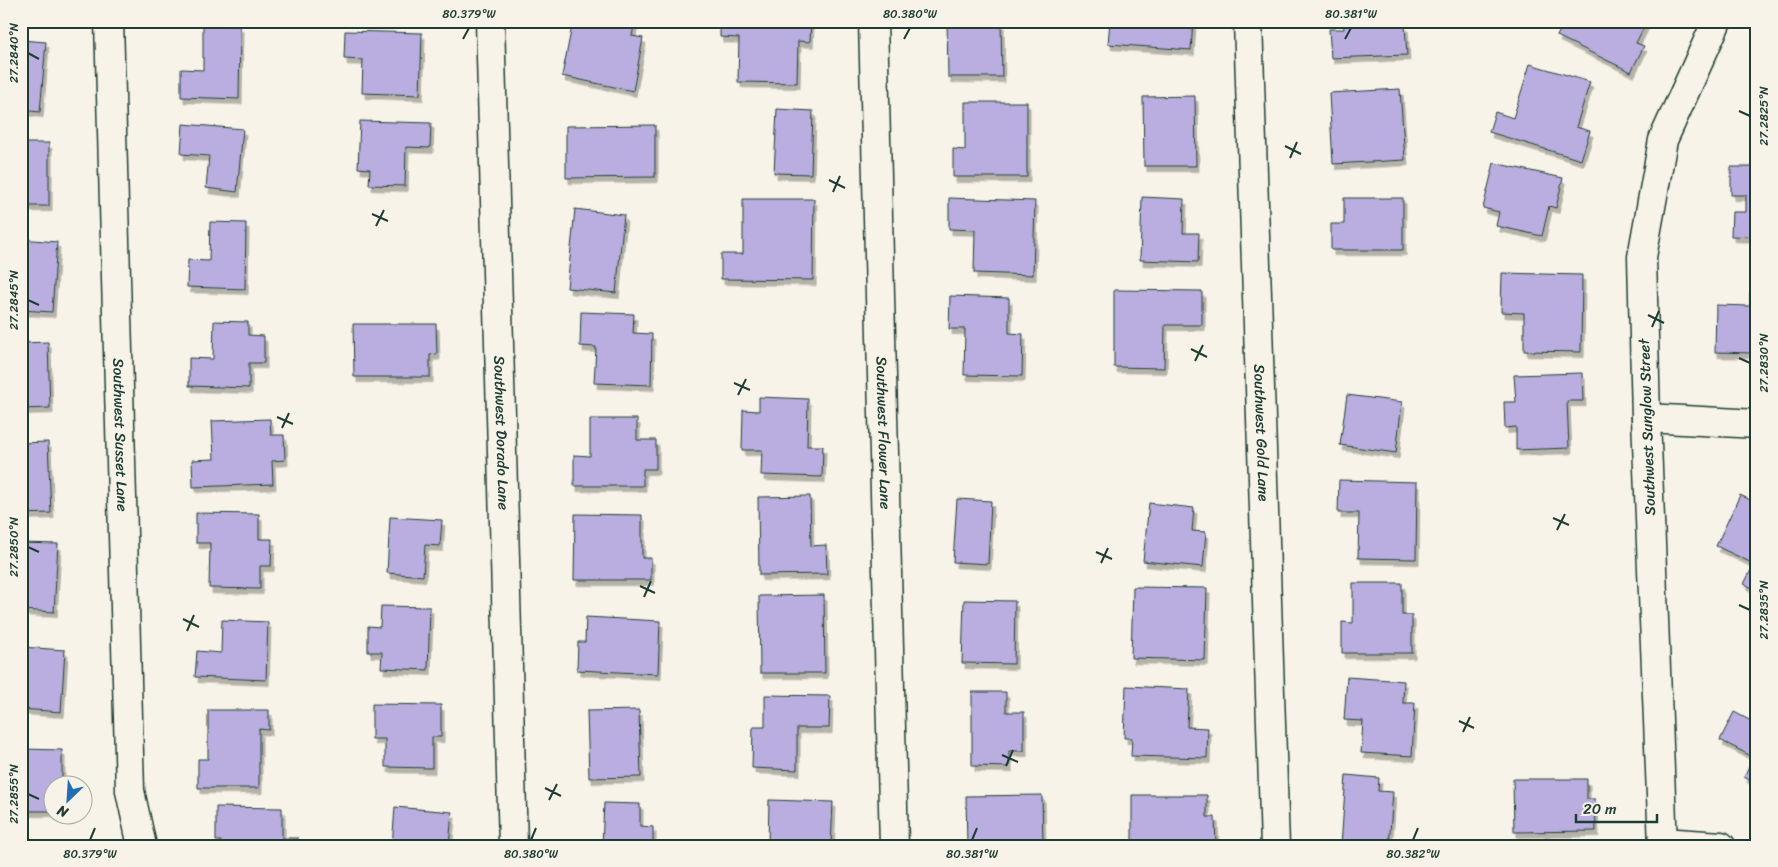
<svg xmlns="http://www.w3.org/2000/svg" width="1778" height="867" font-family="Sriracha,sans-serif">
<defs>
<filter id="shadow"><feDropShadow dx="3" dy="5.5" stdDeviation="0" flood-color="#0004"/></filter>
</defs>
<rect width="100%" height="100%" fill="#f7f3e8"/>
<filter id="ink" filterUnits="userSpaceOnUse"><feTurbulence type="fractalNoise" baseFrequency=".02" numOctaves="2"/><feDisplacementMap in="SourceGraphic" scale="10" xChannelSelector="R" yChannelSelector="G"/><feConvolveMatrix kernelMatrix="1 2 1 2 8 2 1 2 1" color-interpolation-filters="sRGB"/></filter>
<g filter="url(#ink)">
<!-- building -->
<path fill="#b9aedf" stroke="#1f3d34" filter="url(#shadow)" d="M573 21H635L632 36 643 38 633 91 562 76Z
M720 21H811L810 42 798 41 797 83 738 82 739 38 720 37Z
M947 21H1001L1002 77H948Z
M1110 21H1193L1191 50 1108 44Z
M1343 21H1392V25H1405L1407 55 1331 58 1329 29H1344Z
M1565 21H1647L1636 43 1644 46 1631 72 1557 36Z
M203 25 240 26 239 99 181 97V69L203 70Z
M345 31 422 33 420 95 362 93 363 60 344 59Z
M21 40 46 42 40 112 21 110Z
M1530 64 1590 82 1576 127 1590 131 1581 160 1489 132 1495 112 1513 118Z
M1400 89 1405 160 1333 164 1329 93Z
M1195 96 1196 166H1144L1143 97Z
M965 102H1027V177H953V149L965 150Z
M777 109 813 111 811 174 774 173Z
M360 121 431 123 430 148 406 147 405 186 369 185 370 169 358 168Z
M183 124 243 129 237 192 206 188 209 156 181 154Z
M655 125V177L566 178V126Z
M21 143H49V206H21Z
M1494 163 1563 178 1556 208 1549 206 1542 236 1496 226 1499 212 1483 208Z
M1731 167H1757V237L1731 236 1732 212H1746V195H1731Z
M1142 197 1184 199 1183 233H1199L1198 262 1140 260Z
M949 198 1035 201 1033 275 974 273 975 230 949 229Z
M1344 198H1403V250H1331V224H1344Z
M743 199H814L813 280 721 279V254H743Z
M575 209 624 215 616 293 567 288Z
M210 222 246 223 245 289 187 287 188 260 209 261Z
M21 239 57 242 52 312 21 310Z
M1502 273 1582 275 1581 352 1524 351V313L1501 312Z
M1114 290 1202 291V325H1165L1164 368 1114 367Z
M1750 292H1757V359H1753V353L1715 352 1716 305 1750 306Z
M950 296 1009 298V333L1023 334 1022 376 964 375 965 329H949Z
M581 312 634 314 633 333 652 334 651 385 594 383 596 347 580 346Z
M214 321 248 322V335L264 336V363H249V388L189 386V358L213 359Z
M353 324H436L437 354 430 355V377H354Z
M48 342 50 408 21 409V343Z
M1582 373 1583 401H1567L1569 448 1516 450V427L1505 428 1504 402H1516L1514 375Z
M1347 395 1402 402 1396 453 1340 445Z
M759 397 808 399 807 446H823L822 477 761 475 762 450H742L743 410 759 411Z
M270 419 271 435H284L285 460 272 461 273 484 193 487 192 460 214 459 212 421Z
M590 419H637V440H656V469H643V486H574V455L590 456Z
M48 442 51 513 21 514V443Z
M1339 480 1417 482 1416 559 1358 558 1359 513H1338Z
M1740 495 1757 503V590L1744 584 1754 564 1716 546Z
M810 496 811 546 826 545 827 574 759 575 758 497Z
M957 499 991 501 988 564 953 562Z
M1149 503 1194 508 1192 531 1206 532 1203 567 1143 561Z
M196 513 259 514V539H272L271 566H260V589L209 588 210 543H196Z
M575 514 642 515V558H651V580H574Z
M390 517 442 520 440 546 425 545 423 576 387 573Z
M21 543 58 544 54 612 21 610Z
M1353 583H1402V615H1412V653H1342V622L1353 623Z
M1133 587 1207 588 1205 660 1131 658Z
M824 595 825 673H760L759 596Z
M964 600 1015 601 1014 664 962 663Z
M381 606 430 607 428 670 381 668 382 652H368V626L380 627Z
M586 617 660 621 658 674 577 670 578 642H585Z
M222 620 268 622 266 680 195 677 197 651 221 653Z
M21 647 65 650 61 712 21 709Z
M1347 677 1404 681 1403 703H1415L1412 756 1361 753 1363 721 1344 720Z
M1126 686 1189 689 1187 727 1208 728 1207 758 1131 756 1132 738H1124Z
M972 692H1006V712H1024V751H1009V767L972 766Z
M765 695 830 696 829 728H797V770L752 768 753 727H765Z
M372 704 441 705V737H432V768L385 767V739H372Z
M208 710H269V730L259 729V788H198V759H208Z
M639 710 641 777 589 778 587 711Z
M1734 712 1757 724V784L1744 777 1753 757 1720 740Z
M21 749 62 750V784H52V811H21Z
M1346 775 1379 778 1378 791 1393 792 1389 846H1341Z
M1513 779H1587V799H1595L1596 831 1514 832Z
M1042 795 1043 846H967L966 796Z
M1132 795H1207V817H1215L1216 846H1132Z
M769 800 833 802 831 846H768Z
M604 803 640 804V826L653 827V846H602Z
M216 807 282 808V838H298V846H221V841H216Z
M395 807 452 812 449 846H392Z"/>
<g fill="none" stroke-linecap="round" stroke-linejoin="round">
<defs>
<g id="minor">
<path id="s1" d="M109 21 130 791 142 846"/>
<path id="s2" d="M490 21 513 846"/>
<path id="s3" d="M873 21 894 846"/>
<path id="s4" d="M1248 21 1275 846"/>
<path d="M1646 418 1757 424"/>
<path d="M1662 842 1721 846"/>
<path d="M1663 846 1646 418 1642 257 1663 140 1717 21"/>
</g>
</defs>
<!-- minor casing -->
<use href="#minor" stroke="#1f3d34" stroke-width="31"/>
<!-- minor -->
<use href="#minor" stroke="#f7f3e8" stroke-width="28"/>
</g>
</g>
<!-- ticks -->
<path fill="none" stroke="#1f3d34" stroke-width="2" d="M463 39 469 28M904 39 910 28M1345 39 1351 28M28 53 39 59M1739 111 1750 116M1285 146 1301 154M1290 158 1297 142M829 180 845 188M833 192 840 176M372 214 388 221M376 226 384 210M28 300 39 305M1648 315 1664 323M1652 327 1659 311M1191 349 1207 357M1739 358 1750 363M1195 361 1203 345M734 383 750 390M738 395 746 379M277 417 293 424M282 428 289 413M1553 518 1569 525M1557 530 1565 514M28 547 39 552M1096 552 1112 559M1101 563 1108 548M640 586 655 593M644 597 651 581M1739 605 1750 610M183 619 199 627M187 631 194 615M1459 721 1474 728M1463 732 1470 717M1002 755 1018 762M1006 766 1013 750M545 788 561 796M28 794 39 799M549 800 557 784M90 840 95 828M531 840 536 828M972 840 977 828M1413 840 1418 828"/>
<g text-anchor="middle" stroke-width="4" stroke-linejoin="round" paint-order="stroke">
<!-- street labels -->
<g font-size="15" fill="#1f3d34" stroke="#f7f3e8">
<text transform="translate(1647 427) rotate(-92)" y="5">Southwest Sunglow Street</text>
<text dy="5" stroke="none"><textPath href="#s1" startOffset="414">Southwest Susset Lane</textPath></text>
<text dy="5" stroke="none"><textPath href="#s2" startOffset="412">Southwest Dorado Lane</textPath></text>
<text dy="5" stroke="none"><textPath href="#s3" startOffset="412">Southwest Flower Lane</textPath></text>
<text dy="5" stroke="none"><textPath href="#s4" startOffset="412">Southwest Gold Lane</textPath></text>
</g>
</g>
<!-- margin -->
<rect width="1778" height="867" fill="none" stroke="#f7f3e8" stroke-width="55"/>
<!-- north arrow -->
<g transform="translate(68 800) rotate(205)"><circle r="24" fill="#f7f3e8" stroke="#a1aaa0"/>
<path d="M0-4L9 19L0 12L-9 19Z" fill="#1f6fb2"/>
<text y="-8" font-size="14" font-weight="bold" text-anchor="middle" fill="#1f3d34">N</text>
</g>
<!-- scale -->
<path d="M1576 814v8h81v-8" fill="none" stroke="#1f3d34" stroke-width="2.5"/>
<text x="1583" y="814" font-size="15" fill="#1f3d34" stroke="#f7f3e8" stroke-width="4" paint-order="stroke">20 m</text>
<rect x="28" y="28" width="1722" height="812" fill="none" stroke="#1f3d34" stroke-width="2"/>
<g font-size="12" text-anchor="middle" fill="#1f3d34">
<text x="469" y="18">80.379°W</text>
<text x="910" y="18">80.380°W</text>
<text x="1351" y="18">80.381°W</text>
<text transform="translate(14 53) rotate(-90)" y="4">27.2840°N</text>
<text transform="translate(1764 116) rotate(-90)" y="4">27.2825°N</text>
<text transform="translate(14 300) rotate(-90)" y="4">27.2845°N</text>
<text transform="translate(1764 363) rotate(-90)" y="4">27.2830°N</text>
<text transform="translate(14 547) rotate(-90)" y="4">27.2850°N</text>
<text transform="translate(1764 610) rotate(-90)" y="4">27.2835°N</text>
<text transform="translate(14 794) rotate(-90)" y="4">27.2855°N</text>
<text x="90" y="858">80.379°W</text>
<text x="531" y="858">80.380°W</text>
<text x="972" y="858">80.381°W</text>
<text x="1413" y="858">80.382°W</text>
</g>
</svg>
